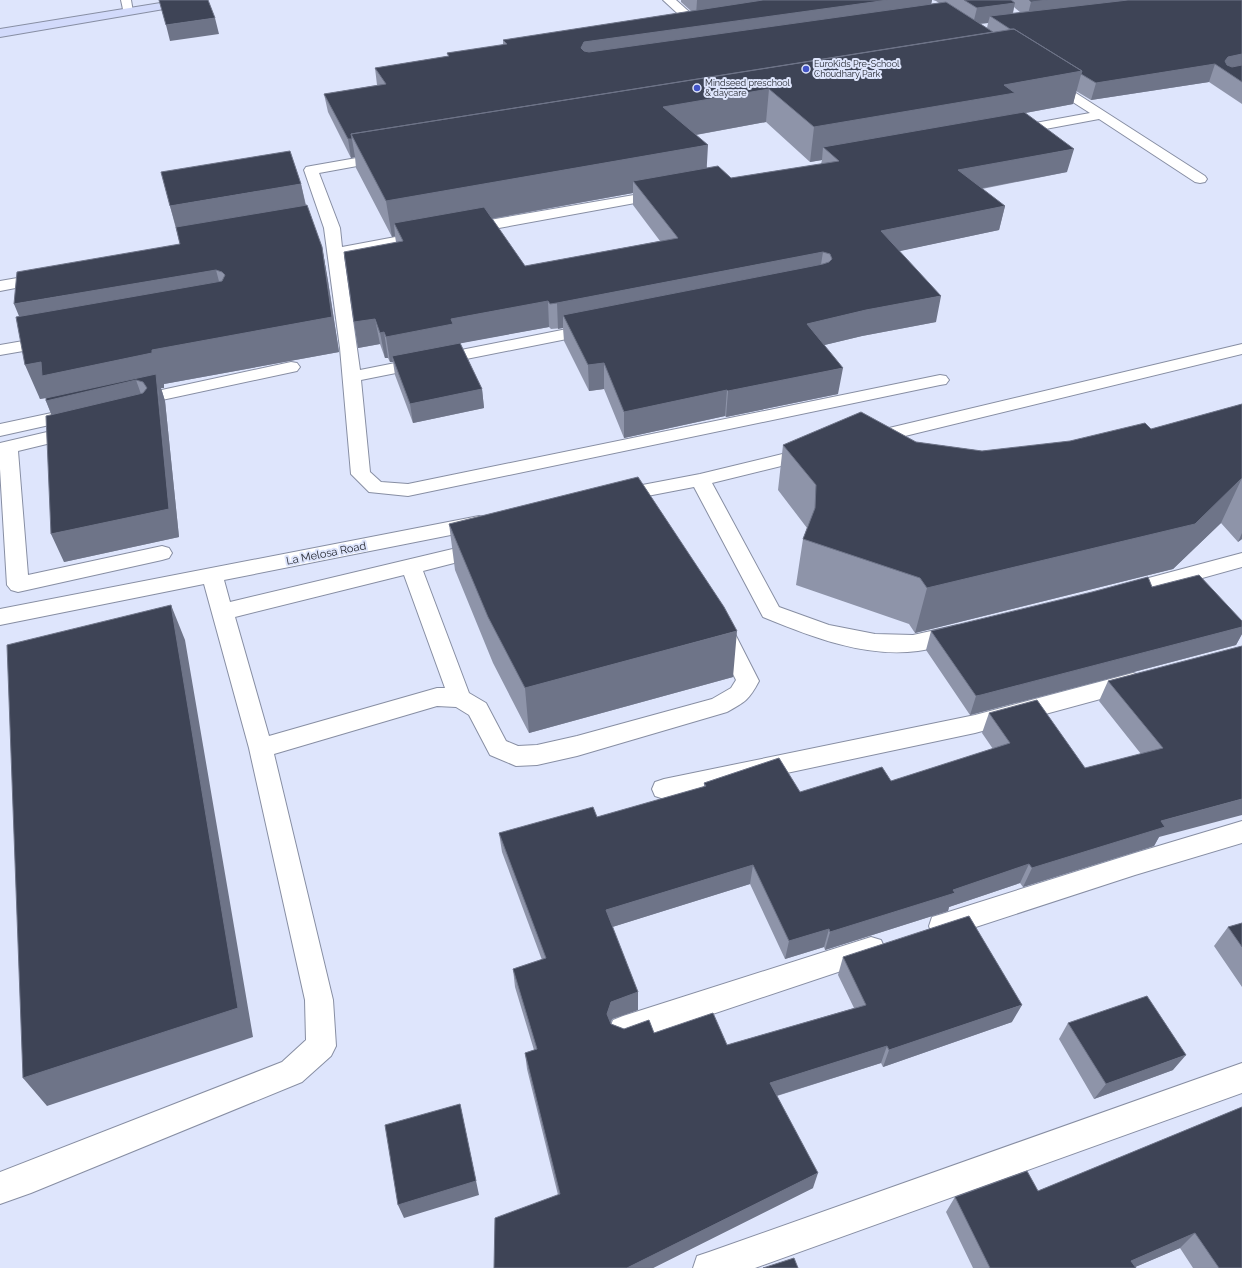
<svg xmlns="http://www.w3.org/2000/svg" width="1242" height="1268" font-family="Raleway,sans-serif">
<rect width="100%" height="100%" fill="#dee5fc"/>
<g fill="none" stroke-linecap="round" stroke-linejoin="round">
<defs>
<path id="lane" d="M121 0H131L133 12 132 14H124Z"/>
<path id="street" d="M663 0H676L696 18H713L715 20 713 22C706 24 696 26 689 24Z
M1050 78 1054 79 1205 176 1207 179 1205 182 1200 183 1195 182 1099 119 1013 135 1008 134 1006 131 1008 128 1090 113 1046 85 1044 82 1046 79Z
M385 153 390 154 392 157 390 160 319 173 340 228 342 247 422 232 427 234 430 237 427 240 422 242 344 256 360 370 592 324 598 325 600 329 598 333 592 334 361 380 370 472 381 482 408 484 940 375 946 376 949 380 946 384 940 385 408 496 369 492 351 474 340 348 324 228 304 170 306 167 311 166Z
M663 190 668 191 670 194 668 197 466 234 461 232 458 229 461 226 466 224Z
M46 273 52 275 54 278 52 281 0 291V281Z
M52 336 58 337 60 341 58 345 0 355V345Z
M1242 344V354L868 445 861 443 859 439 861 435 868 433Z
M291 362 297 363 300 367 297 371 134 406 128 405 125 401 128 397 134 396Z
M75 408 81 410 84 414 81 418 0 436V424Z
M77 425 84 427 86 431 84 435 18 451 28 575 162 546 169 548 172 553 169 558 162 560 18 592 11 590 7 585 0 469V443Z
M811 447 818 449 820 453 818 457 712 483 779 607 829 625 875 634 913 635 958 625 966 627 969 633 966 639C950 643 934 649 918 651 865 658 812 637 763 617L694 487 616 502 609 501 606 496 609 491 616 490 700 474Z
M479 516 486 518 489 523 486 528 224 580 230 602 482 542 489 544 492 549 489 554 423 571 469 693 486 703 506 741 518 746 537 745 577 736 712 699 731 688 736 680 710 628 713 622 721 620 729 622 732 628 759 681C749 700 745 702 727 712L577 756 537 765 516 766 490 755 469 715 456 707 437 706 274 754 333 1000 336 1046 331 1056 302 1082 31 1193 0 1204V1172L282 1062 306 1040 305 1000 249 748 204 584 0 625V609ZM404 575 445 688H437L269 736 235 617Z
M1242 553V567L1123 600 1115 597 1112 592 1115 587Z
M1133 673 1141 676 1144 682 1141 688 975 733 664 799 655 796 652 789 655 782 664 779 975 715Z
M1242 821V843L1135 875 942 938 932 935 929 926 932 917 942 914 1135 853Z
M871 937 881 940 885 949 881 958 871 961 623 1044 613 1040 609 1030 613 1020 623 1016Z
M1242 1063V1093L755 1268H693L697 1256 709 1252Z"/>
<path id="secondary" d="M179 0H205L199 3 0 37V29Z"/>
</defs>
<!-- lane casing -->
<use href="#lane" stroke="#878ea3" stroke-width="2"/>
<!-- street casing -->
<use href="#street" stroke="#878ea3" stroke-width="2"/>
<!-- secondary casing -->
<use href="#secondary" stroke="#878ea3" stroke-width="2"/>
<!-- lane -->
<use href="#lane" fill="#fff" fill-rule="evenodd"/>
<!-- street -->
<use href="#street" fill="#fff" fill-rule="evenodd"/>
<!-- secondary -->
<use href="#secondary" fill="#d2dafb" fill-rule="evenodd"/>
</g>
<!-- wall -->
<path fill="#8e94a9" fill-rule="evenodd" d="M681 0H932L931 4 939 3 936 1 933 0H1242V104L1209 82 1091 100 1076 91 1073 104 1025 113 1067 172 982 189 1005 206 999 230 899 251 936 322 862 336 824 345 838 394 726 417 725 416 624 438 604 389 589 391 564 341 563 328 551 329 549 327 460 343 482 389 484 408 413 423 395 375 393 362H390L388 358H385L380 344 358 348 354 322 396 242 395 236 392 237 356 168 355 157 351 158 328 112 324 94 377 85 375 68 448 56 447 53 503 45V40L691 11 681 2ZM1014 7 1015 8 1021 13 1013 14ZM988 23 987 28 980 24ZM766 122 810 162 822 160 821 164 731 178 707 168 696 135ZM633 193V205L660 241 525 266 492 219Z
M301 184 306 205 322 247 328 281 339 352 164 384V388H161L165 401 179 537 64 562 51 414 46 401V398L40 399 19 316 180 244 170 206Z
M1242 404V539L1238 542 1221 523 1173 569 915 633 909 624 796 585 803 539 807 528 778 490 783 445 916 442 982 451 1070 441 1151 429Z
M449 524 733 677 529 733 493 663 455 570Z
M1152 587 1242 621V634L1236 645 970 715 926 650 931 631Z
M1242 646 1159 837 1154 846 1023 887 1020 883 949 907 948 911 825 950 824 947 785 959 750 884 612 927 638 992V1010L612 1019 611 1022V1024L624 1029 654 1033 727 1045 854 1008 838 975 843 957 1012 1022 883 1067 881 1063 777 1096 813 1188 653 1268H494L558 1195 527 1069 525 1053 534 1050 515 987 513 969 542 960 502 852 499 833 597 817 704 787V783L800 792 891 781 993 749 982 733 989 713 1085 768 1141 754 1099 701 1108 681Z
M1242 923V987L1214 946 1228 927Z
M1068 1023 1173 1070 1094 1099 1059 1039Z
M1242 1107V1268H1193L1180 1248 1135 1267 1136 1268H973L946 1212 955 1197 1038 1191Z"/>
<!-- shaded-wall -->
<path fill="#6e7488" d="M697 0H806L696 16Z
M888 0H932L930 10 585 60 581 48 584 42Z
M1048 0H1181L1027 18 1031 2Z
M1015 3 1011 20 990 16 988 23 973 24 977 8Z
M215 18 219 34 170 41 166 25Z
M995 52 769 89 766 122 662 141 353 139Z
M1242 54V70L1229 73 1225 61 1228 57Z
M1215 64 1209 82 1091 100 1096 83Z
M1082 71 1073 104 1009 116 823 147 822 160 810 162 814 127 1004 85Z
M348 139H352L355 157 351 158Z
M708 145 706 180 633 181V193L400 235 394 223 395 236 392 237 386 201Z
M1074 149 1067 172 952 194 958 170Z
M301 184 310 226 182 248 170 206Z
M1005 206 999 230 877 256 881 231Z
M322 247 328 281 339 352 164 384V388H161L165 401 179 537 64 562 51 534 169 509 158 389 148 391 147 388 143 382 136 380 146 408 57 428 46 401 52 399 51 397 40 399 25 365 41 362 47 375 152 353V350L332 317Z
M823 252 819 277 563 315V328L558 329 557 303Z
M216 270 225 304 28 338 14 304Z
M941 296 936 322 862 336 804 350 807 324 866 310Z
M548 301 549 327 392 356 393 362H390L386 337 451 319Z
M375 319 380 344 358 348 354 322Z
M384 332 388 358H385L380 333Z
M604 363V389L589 391 588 365Z
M843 368 838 394 726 417 728 391Z
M482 389 484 408 413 423 410 404Z
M727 390 725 416 624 438V412Z
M1242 478 1221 523 1173 569 915 633 927 588Z
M1242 533V539L1238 542Z
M171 605 185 640 253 1037 47 1106 23 1078Z
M1242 627V634L1236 645 970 715 976 696Z
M737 631 733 677 529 733 525 688Z
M1242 799V815L1159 837 1154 846 1023 887 1032 868 1161 821Z
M1029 864 1020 883 949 907 948 911 825 950 830 932Z
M753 865 750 884 606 929V910Z
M829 929 824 947 785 959 789 941Z
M638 992V1010L612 1019 608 1031 607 1014 611 1002Z
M1022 1005 1012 1022 883 1067 889 1050Z
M887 1046 881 1063 766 1099 770 1083Z
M1186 1055 1173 1070 1094 1099 1106 1084Z
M460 1104 479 1195 404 1218 398 1205Z
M818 1173 813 1188 653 1268H627Z
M1195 1233 1180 1248 1133 1268 1131 1261Z"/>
<!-- building -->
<path fill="#3e4456" stroke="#6e7488" d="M159 0H208L215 18 166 25Z
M763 0H888L584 42 581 48 584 51 589 52 946 2 993 32 351 134 352 139H348L324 94 386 84 375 68 449 56 447 53 507 44 503 40Z
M964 0H1011L1015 3 977 8Z
M1029 0H1048L1031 2Z
M1128 0H1242V54L1228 57 1225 61 1227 65 1232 67 1242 65V82L1215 64 1096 83 1081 74 1082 71 1014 29H1010L990 16Z
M1014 29 1082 71 1004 85 1015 93 814 127 769 89 663 107 708 145 386 201 351 134Z
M1024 112 1074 149 958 170 1005 206 881 231 941 296 866 310 807 324 843 368 728 391 727 390 624 412 604 363 588 365 563 315 823 264 829 262 832 259 830 254 823 252 557 303 550 304 548 301 451 319 453 324 386 337 384 332 380 333 375 319 354 322 344 252 403 241 394 223 484 207 525 266 678 238 633 181 718 166 731 178 839 161 823 147Z
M290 151 301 184 170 206 161 172Z
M307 205 322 247 332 317 152 350V353L42 376 41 362 25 365 16 317 222 281 225 275 222 272 216 270 14 304 17 272 180 244 176 227Z
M460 343 482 389 410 404 392 356Z
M156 374 169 509 51 534 46 416 143 393 147 388 143 382 136 380 46 401V398Z
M1242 404V478L1195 524 927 588 920 578 803 539 815 508 816 485 783 445 861 412 916 442 982 451 1070 441 1145 423 1151 429Z
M638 477 724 607 737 631 525 688 488 617 449 524Z
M1199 575 1242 621V627L981 695 976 696 931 631 1092 592 1148 577 1152 587Z
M171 605 238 1008 23 1078 7 645Z
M1242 646V799L1161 821 1165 827 1032 868 1029 864 953 890 955 893 830 932 829 929 789 941 753 865 606 910 638 992 611 1002 607 1014 611 1024 624 1029 649 1020 654 1033 713 1013 727 1045 866 1005 843 957 969 916 1022 1005 889 1050 887 1046 770 1083 818 1173 627 1268H494L495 1218 560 1194 525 1053 537 1049 513 969 546 958 499 833 593 807 597 817 706 786 704 783 779 758 800 792 882 767 891 781 1010 743 989 713 1037 700 1085 768 1163 748 1108 681Z
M1242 923V947L1228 927Z
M1147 996 1186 1055 1106 1084 1068 1023Z
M460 1104 476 1181 398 1205 385 1125Z
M1242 1107V1268H1219L1195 1233 1131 1261 1136 1268H990L955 1197 1027 1171 1038 1191Z
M794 1258 798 1268H763Z"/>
<!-- markers -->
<g fill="#4254c7" stroke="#dee5fc" stroke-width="1.5">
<circle cx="806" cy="69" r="4"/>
<circle cx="697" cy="88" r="4"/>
</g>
<g text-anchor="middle" stroke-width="4" stroke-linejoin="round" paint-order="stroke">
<!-- far-poi labels -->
<g font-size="9" fill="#252830" stroke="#dee5fc" text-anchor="start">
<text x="814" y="67">EuroKids Pre-School<tspan x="814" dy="10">Choudhary Park</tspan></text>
<text x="705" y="86">Mindseed preschool<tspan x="705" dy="10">&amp; daycare</tspan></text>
</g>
<!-- street labels -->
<g font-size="11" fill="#252830" stroke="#dee5fc">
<text transform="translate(326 553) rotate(-11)" y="4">La Melosa Road</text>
</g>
</g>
</svg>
